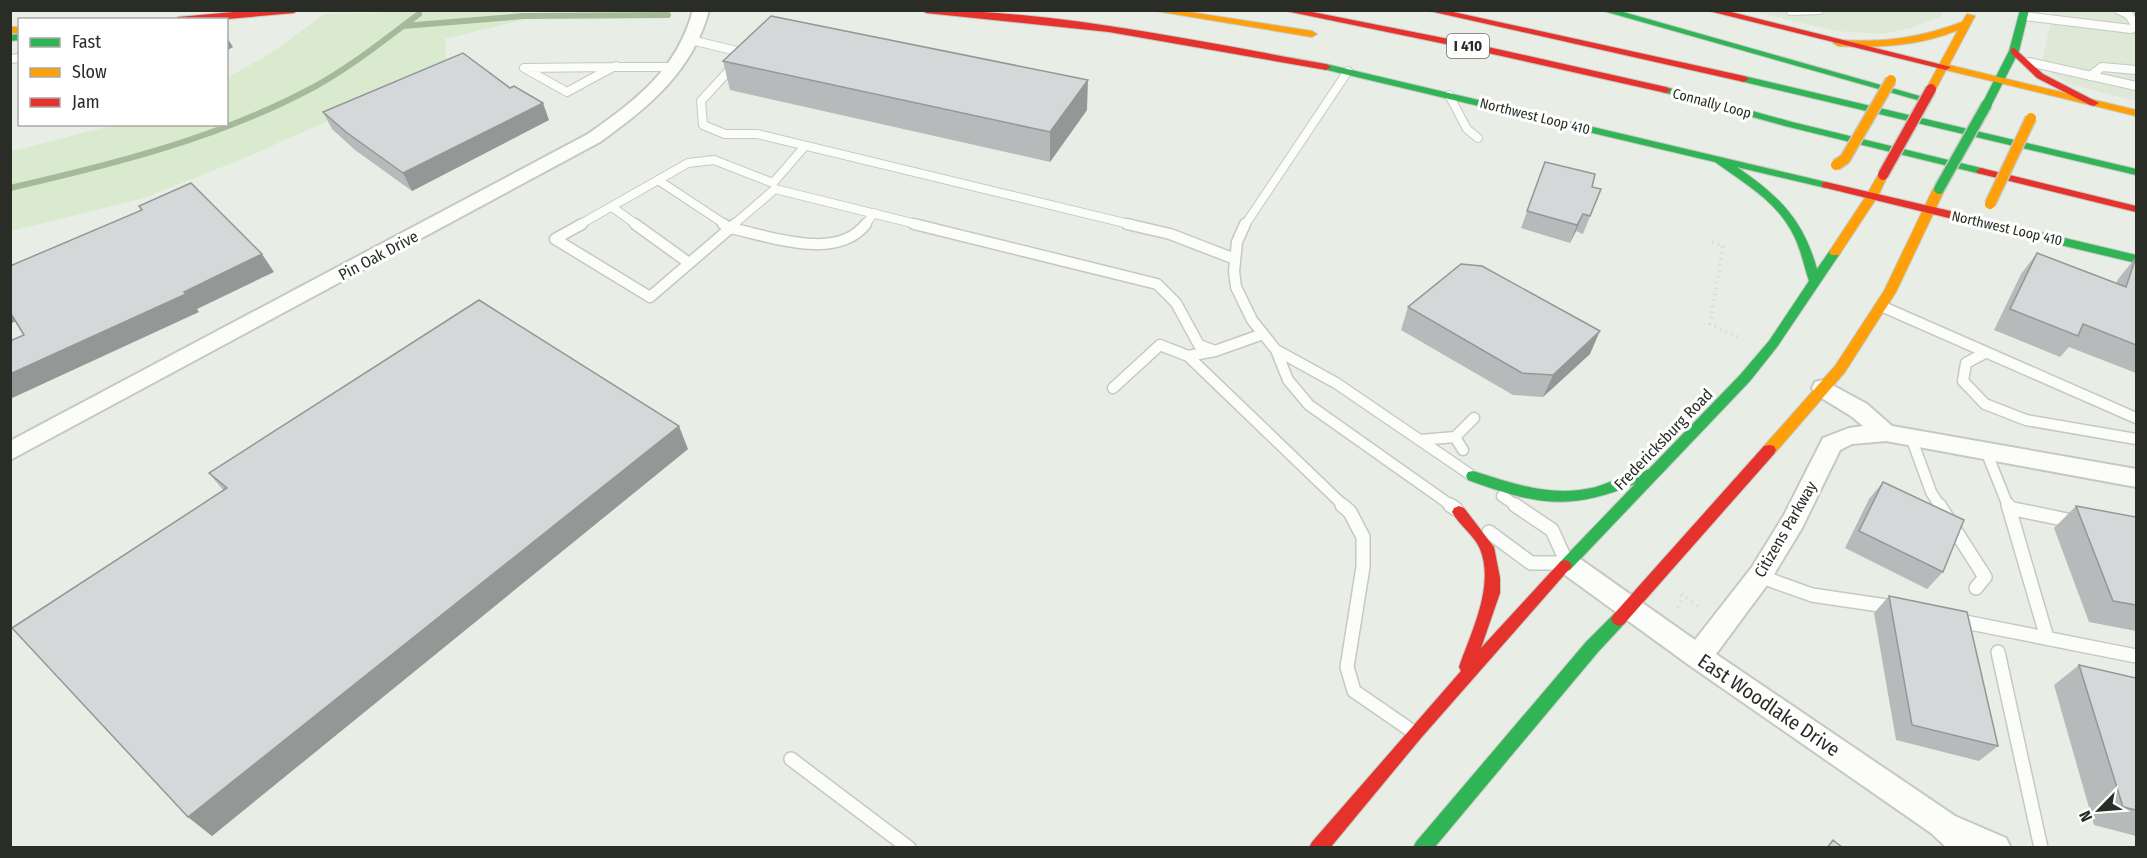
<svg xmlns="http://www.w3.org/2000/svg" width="2147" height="858" font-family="'Fira Sans Condensed',sans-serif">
<rect width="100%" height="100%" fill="#e8eee5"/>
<!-- built -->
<path fill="#dde8d7" d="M1752 11H1943L1941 16 1911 28 1880 34 1836 31Z
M2053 11H2136V101L2069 84 2041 67Z"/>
<!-- green -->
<path fill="#d9eace" d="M438 11H521L518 21 445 39 446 60 321 124 240 160 144 198 11 231 10 152 113 125 226 124 227 78 271 53 324 14Z"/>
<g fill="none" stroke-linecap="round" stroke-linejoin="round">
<!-- stream -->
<path stroke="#a5ba99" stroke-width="6" d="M403 26 524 16 668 15
M10 188C114 164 219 138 314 87 351 67 385 39 419 14"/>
<defs>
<path id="lane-far2" d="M1791 11 1819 10
M2024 16 2131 29 2136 26 2129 15 2119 10
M691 40 745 53
M10 59 20 58
M2029 62 2136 86
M734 65 701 101 703 125 725 134H757L1133 225
M613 67 567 92 524 68Z
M613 67 616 66
M613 67H674
M2090 76 2102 67 2136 70
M1449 95 1467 129 1478 138
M658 180 726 225
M612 207 637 225
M579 225 688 163 714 160 773 183 805 146
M733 225 775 189 920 225
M865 225 874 213
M1245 225 1348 71"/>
<path id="lane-far1" d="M582 224 555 239 650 297 735 224
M635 224 689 263
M723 224 730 228C770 236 836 262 866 224
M914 224 1157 284 1176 303 1199 345 1215 351
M1127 224 1170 234 1235 259
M1245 224 1237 242 1234 271 1236 287 1252 320 1276 350 1288 380 1309 405 1452 506
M1881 306 2136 418
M1276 350 1336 383 1471 475
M1985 353 1966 363 1963 381 1985 404 2026 420 2136 439
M1188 356 1215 351 1263 334
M1113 388 1160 345 1188 356 1344 506
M1911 437 1931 492 1940 506
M1420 440 1455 437
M1463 450 1455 437 1474 418
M1986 451 2008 506
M1502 496 1517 506"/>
<path id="lane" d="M1342 505 1350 512 1363 537V567L1347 667 1354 691 1412 731
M1450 505 1456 509
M1939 505 1985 577 1976 588
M2008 505 2009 508 2077 522
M2009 508 2047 638
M1489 532 1531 563H1567L1552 530 1515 505
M1759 576 1812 595 1893 607
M1955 620 2136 656
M1998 652 2041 848
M791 759 909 848"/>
<path id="street" d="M693 10H709C693 71 649 107 600 142L10 460V441L588 134C636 100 677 70 693 10Z
M1823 380 1867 404 1892 426 2136 469V487L1886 441 1852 444 1840 450 1802 528 1770 581 1716 654 1955 816 2006 838 2011 848H1947L1931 833 1689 665 1558 570 1555 563 1558 556 1567 553 1576 556 1695 640 1752 567 1784 515 1823 438 1849 428 1863 426 1851 416 1815 394 1812 388 1815 382Z"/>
<path id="fast" d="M1600 10H1616L1923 97 1918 100 1914 99Z
M2020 10H2029L2019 51 1992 104 1987 107 1983 106 1982 104 2009 51Z
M20 34V40L10 41V35Z
M1326 64 1826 182 1831 185 1826 188 1737 167C1779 196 1803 219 1817 269L1831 249H1839L1841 252 1777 347 1750 381 1570 570 1565 572 1560 570 1558 566 1560 562 1635 484C1568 512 1534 504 1468 480L1466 476 1468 472 1473 471C1515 484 1551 498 1596 487 1612 482 1628 474 1644 469L1648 470 1740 375 1769 341 1809 281C1804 266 1801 250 1794 236 1778 202 1744 183 1715 162L1323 69V65Z
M1744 76 2136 169V175L1740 81 1739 79Z
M1666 87 1792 122 1985 169 1986 171 1981 174 1785 126 1662 92 1661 90Z
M2006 224 2136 255V263L2002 231V225Z
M1619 612 1624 614 1627 619 1624 624 1598 652 1434 848H1413L1416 842 1586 642 1614 614Z"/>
<path id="slow" d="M1150 10H1176L1312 31 1317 34 1312 37Z
M1967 14 1975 16 1949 65 2136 110V116L1946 70 1935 91H1927L1926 89 1958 30C1919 46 1879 48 1838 46L1833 43 1838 40C1883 43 1920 38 1962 22Z
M10 27H20V33H10Z
M1883 172 1888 175 1878 196 1839 255H1831L1829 252 1866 196 1878 175Z
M1939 186 1945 189 1896 292 1845 372 1774 454H1764L1762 450 1764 446 1835 366 1884 291 1933 189Z"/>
<path id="jam" d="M256 10H298L294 13 216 20H174L178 17Z
M922 10C1055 10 1195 41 1326 64L1331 67 1326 70 1109 32 926 13Z
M1281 10H1302L1479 45 1666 87 1671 90 1666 93 1479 51Z
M1425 10H1444L1744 76 1749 79 1744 82Z
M1705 10H1723L1951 67 1946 70Z
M2014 48 2043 74 2099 103 2094 106 2090 105 2037 78 2011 53V49Z
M1981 168 2136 206V212L1977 173 1976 171Z
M1826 182 2006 224 2012 228 2006 232 1822 187V183Z
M1769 445 1774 446 1776 450 1774 454 1624 624 1619 626 1614 624 1611 619 1614 614 1764 446Z
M1459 506 1464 508 1494 547 1500 578V593L1481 648 1560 562 1565 560 1570 562 1572 566 1421 738 1330 848H1309L1312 842 1461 671 1459 667C1471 632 1495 586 1480 549 1475 536 1459 525 1452 512L1454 508Z"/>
</defs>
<!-- lane-far2 casing -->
<use href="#lane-far2" stroke="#c5c9c2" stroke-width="10"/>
<!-- lane-far1 casing -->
<use href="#lane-far1" stroke="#c5c9c2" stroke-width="13"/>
<!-- lane casing -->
<use href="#lane" stroke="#c5c9c2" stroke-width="16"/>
<!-- street casing -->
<use href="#street" stroke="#c5c9c2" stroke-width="4"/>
<!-- fast casing -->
<use href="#fast" stroke="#c5c9c2" stroke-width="2"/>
<!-- slow casing -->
<use href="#slow" stroke="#c5c9c2" stroke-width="2"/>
<!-- jam casing -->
<use href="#jam" stroke="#c5c9c2" stroke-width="2"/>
<!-- path-far1 -->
<path stroke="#dadcda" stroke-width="4" stroke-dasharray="1.5 4.5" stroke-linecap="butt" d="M1712 242 1723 246 1710 324 1740 338"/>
<!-- path -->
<path stroke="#dadcda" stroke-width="4.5" stroke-dasharray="1.5 5" stroke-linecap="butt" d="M1681 594 1700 607
M1678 608 1684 596"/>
<!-- lane-far2 -->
<use href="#lane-far2" stroke="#fcfcfb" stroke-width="8"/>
<!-- lane-far1 -->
<use href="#lane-far1" stroke="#fcfcfb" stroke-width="10"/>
<!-- lane -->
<use href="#lane" stroke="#fcfcfb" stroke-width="13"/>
<!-- street -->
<use href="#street" fill="#fcfcfb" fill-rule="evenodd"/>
<!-- fast -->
<use href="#fast" fill="#30b455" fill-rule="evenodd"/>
<!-- slow -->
<use href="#slow" fill="#ff9f0a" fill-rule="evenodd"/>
<!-- jam -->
<use href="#jam" fill="#e5322d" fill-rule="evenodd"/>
<defs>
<path id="fast-bridge" d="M1939 189 1987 104"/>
<path id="slow-bridge" d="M1836 165 1845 159 1891 80
M1990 204 2031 118"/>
<path id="jam-bridge" d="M1883 175 1931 89"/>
</defs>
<!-- fast-bridge casing -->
<use href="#fast-bridge" stroke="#c5c9c2" stroke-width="13" stroke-linecap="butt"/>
<!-- slow-bridge casing -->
<use href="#slow-bridge" stroke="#c5c9c2" stroke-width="13" stroke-linecap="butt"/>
<!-- jam-bridge casing -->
<use href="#jam-bridge" stroke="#c5c9c2" stroke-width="13" stroke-linecap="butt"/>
<!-- fast-bridge -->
<use href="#fast-bridge" stroke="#30b455" stroke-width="10"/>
<!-- slow-bridge -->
<use href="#slow-bridge" stroke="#ff9f0a" stroke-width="10"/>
<!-- jam-bridge -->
<use href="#jam-bridge" stroke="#e5322d" stroke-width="10"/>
</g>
<!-- wall -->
<path fill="#b7baba" d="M723 61 1087 110 1050 162 730 90Z
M510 88 549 120 412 191 355 150 332 129 323 112Z
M1545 162 1592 187 1601 189 1583 234 1576 231 1570 243 1521 228Z
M2037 253 2116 283 2119 278 2136 257V373L2069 347 2060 357 1994 330 2021 274Z
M1408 307 1590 354 1543 397 1513 395 1401 330Z
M688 449 212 836 188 817 223 490 209 473Z
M1883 482 1943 572 1927 589 1845 548 1869 499Z
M2076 506 2136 517V631L2089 622 2054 528Z
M1889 596 1998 746 1979 761 1896 740 1874 613Z
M2079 665 2136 678V836L2094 825 2054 685Z"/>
<!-- shaded-wall -->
<path fill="#959797" d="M226 36 233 47 226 51Z
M1088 80 1087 110 1050 162V132Z
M543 103 549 120 412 191 403 173Z
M1583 214 1576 231 1570 243 1577 225Z
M262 254 274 272 197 309 199 312 10 399V374Z
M10 309 20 319 10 324Z
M1600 331 1590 354 1543 397 1553 375Z
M679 426 688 449 212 836 188 817Z"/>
<!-- building -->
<path fill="#d5d8d8" stroke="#959797" stroke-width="1.5" d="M771 16 1088 80 1050 132 723 61Z
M463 53 510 88 514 86 543 103 403 173 346 132 323 112Z
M1545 162 1595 174 1592 187 1601 189 1590 216 1583 214 1577 225 1527 211Z
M191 183 262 254 184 292 186 294 10 374V341L24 335 10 312V266L142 210 139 206Z
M2037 253 2126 287 2136 257V345L2083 324 2078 336 2010 309Z
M1461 264 1482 266 1600 331 1553 375 1522 373 1408 307Z
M479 300 679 426 188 817 12 628 227 488 209 473Z
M1883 482 1964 520 1943 572 1859 531Z
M2076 506 2136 517V605L2113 601Z
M1889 596 1967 612 1998 746 1912 725Z
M2079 665 2136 678V810L2123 807Z
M1833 840 1843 848H1827Z"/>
<g text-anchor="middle" stroke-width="6" stroke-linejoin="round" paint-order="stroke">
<!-- far-street labels -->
<g font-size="14" fill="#292d26" stroke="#fff">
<text transform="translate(1712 103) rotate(15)" y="5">Connally Loop</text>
<text transform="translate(1535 116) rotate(14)" y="5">Northwest Loop 410</text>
<text transform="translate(2007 228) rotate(13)" y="5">Northwest Loop 410</text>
</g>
<!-- shield labels -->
<rect fill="#fff" stroke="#696c67" stroke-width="1.5" x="1447" y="34" width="42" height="24" rx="4.5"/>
<g font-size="15" font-weight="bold" fill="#292d26">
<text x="1468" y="51">I 410</text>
</g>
<!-- street labels -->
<g font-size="16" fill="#292d26" stroke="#fff">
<text transform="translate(378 255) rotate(-28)" y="6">Pin Oak Drive</text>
<text transform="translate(1663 439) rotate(-46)" y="6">Fredericksburg Road</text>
<text transform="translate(1785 529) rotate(-60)" y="6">Citizens Parkway</text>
</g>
<!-- near-street labels -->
<g font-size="20" fill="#292d26" stroke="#fff">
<text transform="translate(1769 705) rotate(34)" y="7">East Woodlake Drive</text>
</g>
</g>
<!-- border -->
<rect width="2147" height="858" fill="none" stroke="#292d26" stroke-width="24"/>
<!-- legend -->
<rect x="18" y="18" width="210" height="108" fill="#ffffff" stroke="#a9aba8" stroke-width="1.5"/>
<rect x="30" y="38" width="30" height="9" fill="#30b455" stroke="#a9aba8" stroke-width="1.5"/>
<text x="72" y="48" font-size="18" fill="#292d26">Fast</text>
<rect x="30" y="68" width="30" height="9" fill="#ff9f0a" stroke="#a9aba8" stroke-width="1.5"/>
<text x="72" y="78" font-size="18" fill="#292d26">Slow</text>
<rect x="30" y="98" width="30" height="9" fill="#e5322d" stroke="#a9aba8" stroke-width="1.5"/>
<text x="72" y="108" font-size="18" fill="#292d26">Jam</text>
<!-- north arrow -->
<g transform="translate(2099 810) rotate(245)" stroke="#ffffff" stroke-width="4.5" paint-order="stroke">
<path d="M0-4.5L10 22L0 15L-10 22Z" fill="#292d26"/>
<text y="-9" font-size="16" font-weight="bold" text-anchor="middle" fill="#292d26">N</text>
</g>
</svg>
